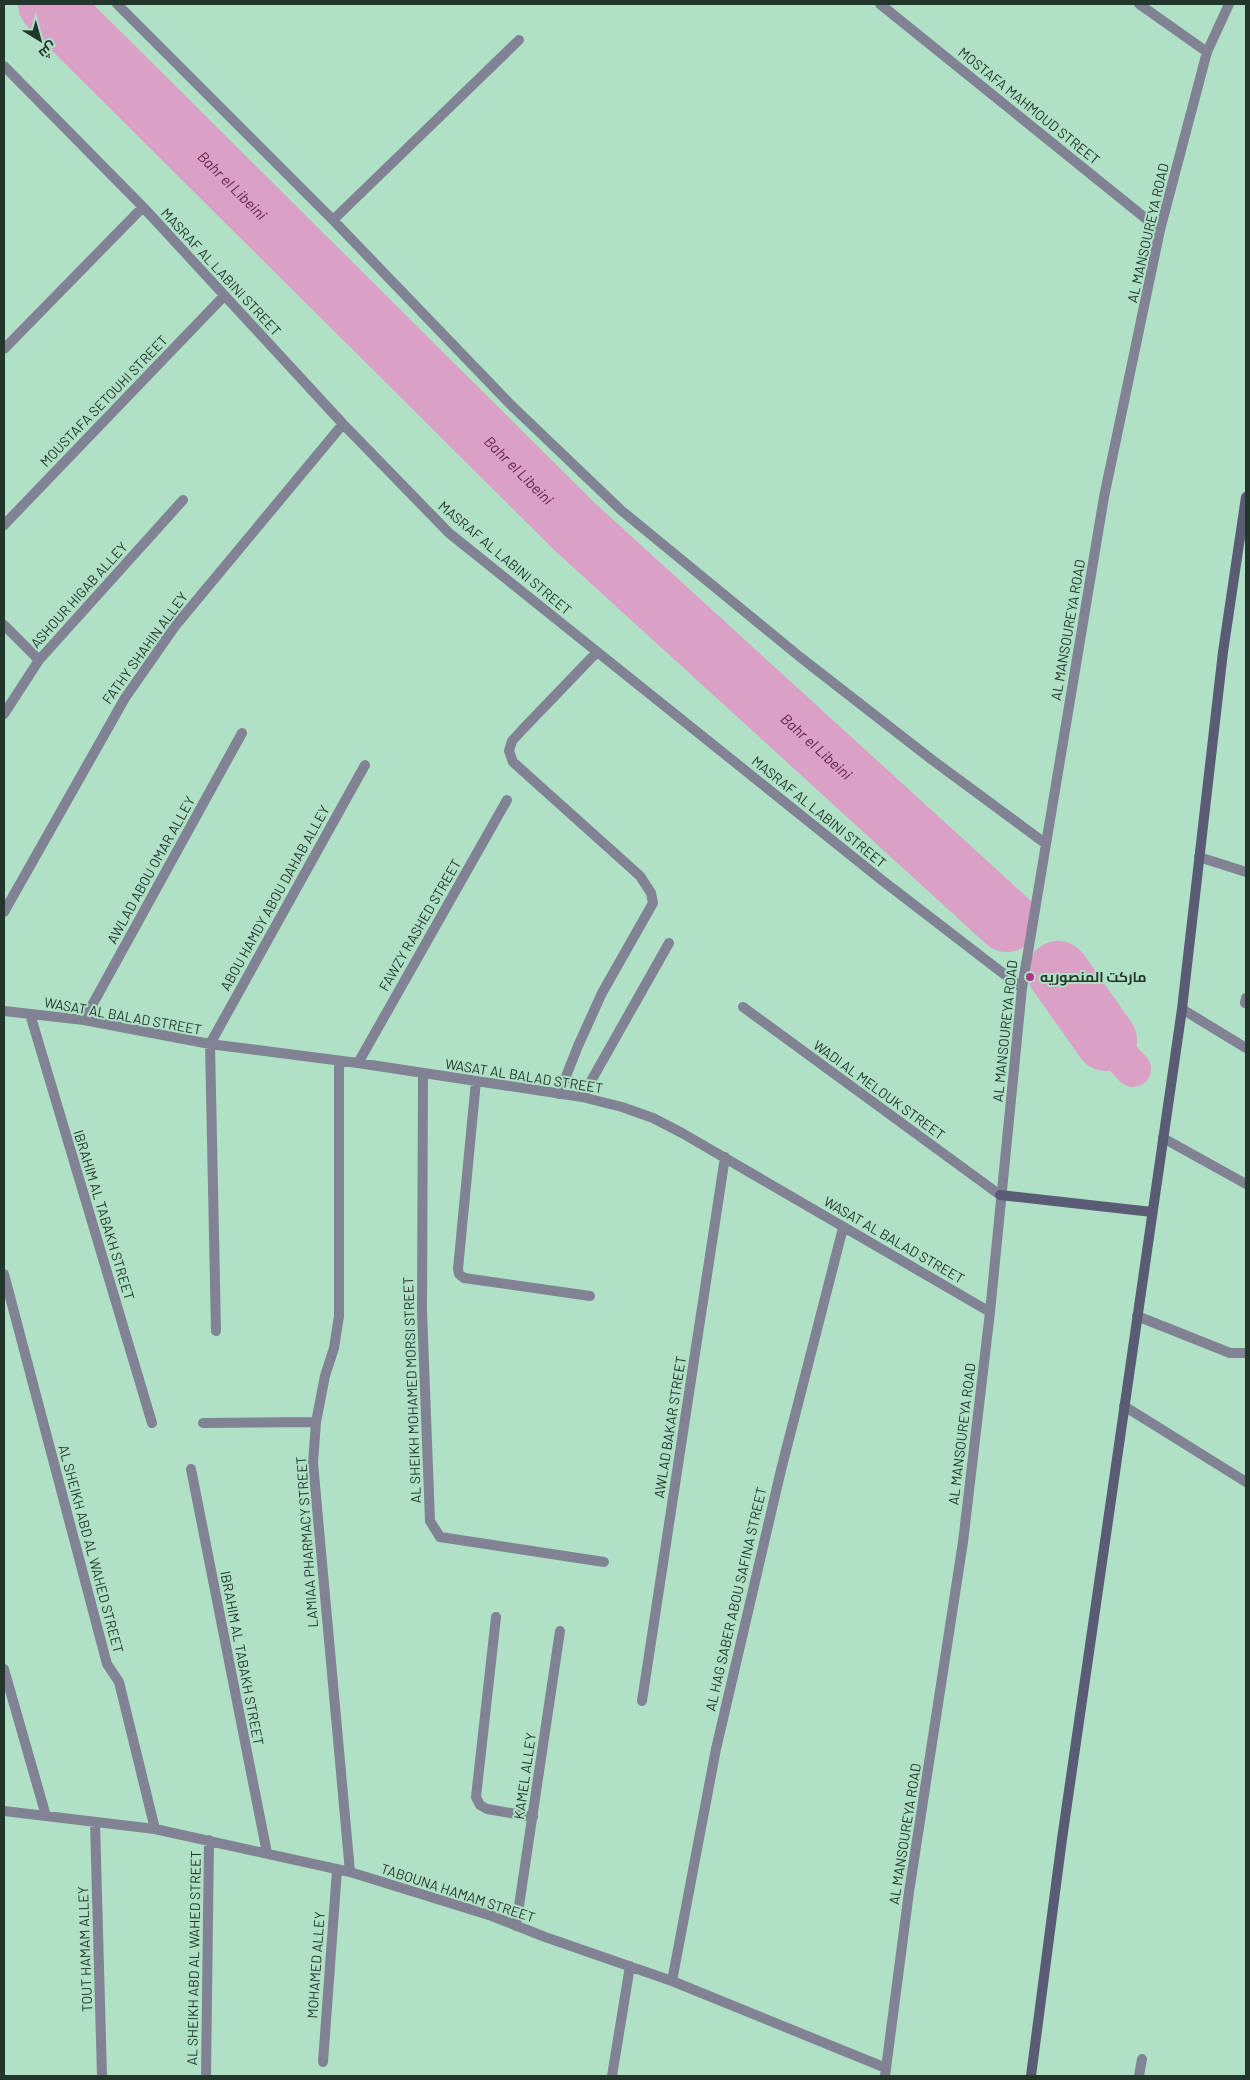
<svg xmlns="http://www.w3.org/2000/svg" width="1250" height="2080" font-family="Barlow,Cairo,sans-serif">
<rect width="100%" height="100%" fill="#b0e0c6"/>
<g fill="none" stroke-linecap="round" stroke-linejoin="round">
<!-- canal -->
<path stroke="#daa0c5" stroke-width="36" d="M1106 1040 1133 1069"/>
<!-- river -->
<g stroke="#daa0c5" stroke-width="62">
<path id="s1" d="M49 4 574 526 1007 921"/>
<path d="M1058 972 1106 1040"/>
</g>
<!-- service -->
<path stroke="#818395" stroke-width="10" d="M1199 857 1246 872
M1245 1003 1246 998
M1139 2076 1142 2059"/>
<!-- minor -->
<path stroke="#818395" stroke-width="10" d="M117 4 333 220 510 404 622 511 800 657 931 759 1046 844
M880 4 1160 230
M1139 4 1207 52
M4 66 143 207 343 424 449 533 883 881 1022 988
M333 220 519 40
M4 349 143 207
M4 525 224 296
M4 625 39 660
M4 714 39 660 183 500
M4 912 125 698 176 625 343 424
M743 1007 1000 1195
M1182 1009 1246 1048
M4 1011 84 1020 210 1044 358 1063 582 1097 622 1107 653 1118 682 1133 990 1312
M30 1014 152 1423
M84 1020 242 733
M339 1062V1316L334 1348 325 1376 316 1422 313 1463 350 1872
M358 1063 507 800
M423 1073 422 1311 430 1521 440 1537 604 1562
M476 1081 458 1269 459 1274 464 1278 590 1296
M559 1094 578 1046 602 993 653 903 651 893 640 876 513 762 509 751 512 741 522 730 597 652
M582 1097 669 943
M1163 1138 1246 1184
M4 1274 107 1664 119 1682 155 1829
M1137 1316 1230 1353H1246
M216 1331 210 1044 365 765
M1124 1406 1246 1482
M203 1423 316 1422
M191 1469 267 1853
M496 1617 476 1797 480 1805 487 1809 533 1817
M4 1669 46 1816
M642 1701 725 1157
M4 1811 155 1829 350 1872 492 1916 545 1937 672 1981 886 2068
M95 1822 102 2076
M516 1926 560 1631
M672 1981 716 1749 781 1470 843 1228
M323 2062 337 1870
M206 2076 209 1840
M612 2076 630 1966
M885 2076 909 1892 963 1542 990 1312 1022 988 1046 844 1104 497 1160 230 1207 52 1229 4"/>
<!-- secondary -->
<path stroke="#5a5c76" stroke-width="10" d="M1000 1195 1152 1212
M1031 2076 1062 1839 1182 1009 1223 652 1246 497"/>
</g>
<!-- markers -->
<circle fill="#ae378e" stroke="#b0e0c6" stroke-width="2" cx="1030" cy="977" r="5"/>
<g text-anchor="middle" stroke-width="4" stroke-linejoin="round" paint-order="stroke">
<!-- street labels -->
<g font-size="14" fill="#23362c" stroke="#b0e0c6">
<text transform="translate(1029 106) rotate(39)" y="5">MOSTAFA MAHMOUD STREET</text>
<text transform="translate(1148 233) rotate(-77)" y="5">AL MANSOUREYA ROAD</text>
<text transform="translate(221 272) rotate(47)" y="5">MASRAF AL LABINI STREET</text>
<text transform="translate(104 401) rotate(-46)" y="5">MOUSTAFA SETOUHI STREET</text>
<text transform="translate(505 558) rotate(40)" y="5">MASRAF AL LABINI STREET</text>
<text transform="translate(79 595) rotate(-48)" y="5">ASHOUR HIGAB ALLEY</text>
<text transform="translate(1068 630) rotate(-80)" y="5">AL MANSOUREYA ROAD</text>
<text transform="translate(145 648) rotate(-54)" y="5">FATHY SHAHIN ALLEY</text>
<text transform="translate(819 812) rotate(39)" y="5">MASRAF AL LABINI STREET</text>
<text transform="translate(151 870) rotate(-61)" y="5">AWLAD ABOU OMAR ALLEY</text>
<text transform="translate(275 898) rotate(-61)" y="5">ABOU HAMDY ABOU DAHAB ALLEY</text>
<text transform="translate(420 925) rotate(-60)" y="5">FAWZY RASHED STREET</text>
<text transform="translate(123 1016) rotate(10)" y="5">WASAT AL BALAD STREET</text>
<text transform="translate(1005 1031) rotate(-84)" y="5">AL MANSOUREYA ROAD</text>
<text transform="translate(524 1076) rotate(9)" y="5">WASAT AL BALAD STREET</text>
<text transform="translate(879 1090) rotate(36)" y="5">WADI AL MELOUK STREET</text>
<text transform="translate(104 1215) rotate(73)" y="5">IBRAHIM AL TABAKH STREET</text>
<text transform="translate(894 1240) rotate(30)" y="5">WASAT AL BALAD STREET</text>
<text transform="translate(412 1390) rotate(-92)" y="5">AL SHEIKH MOHAMED MORSI STREET</text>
<text transform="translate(670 1427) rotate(-81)" y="5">AWLAD BAKAR STREET</text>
<text transform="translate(962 1434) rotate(-83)" y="5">AL MANSOUREYA ROAD</text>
<text transform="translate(307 1542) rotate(-94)" y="5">LAMIAA PHARMACY STREET</text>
<text transform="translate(91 1549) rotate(75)" y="5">AL SHEIKH ABD AL WAHED STREET</text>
<text transform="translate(736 1599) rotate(-77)" y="5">AL HAG SABER ABOU SAFINA STREET</text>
<text transform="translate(242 1658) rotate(79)" y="5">IBRAHIM AL TABAKH STREET</text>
<text transform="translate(525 1776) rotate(-82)" y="5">KAMEL ALLEY</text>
<text transform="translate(905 1834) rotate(-81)" y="5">AL MANSOUREYA ROAD</text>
<text transform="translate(458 1893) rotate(18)" y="5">TABOUNA HAMAM STREET</text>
<text transform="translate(85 1949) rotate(-92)" y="5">TOUT HAMAM ALLEY</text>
<text transform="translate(194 1958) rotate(-89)" y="5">AL SHEIKH ABD AL WAHED STREET</text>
<text transform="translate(316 1965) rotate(-86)" y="5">MOHAMED ALLEY</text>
</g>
<!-- poi labels -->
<g font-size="14" font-weight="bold" fill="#23362c" stroke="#b0e0c6" text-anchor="start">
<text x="1040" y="982">ماركت المنصوريه</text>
</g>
<!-- water labels -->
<g font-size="15" font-style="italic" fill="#652151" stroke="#b0e0c6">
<text dy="5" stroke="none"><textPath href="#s1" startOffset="258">Bahr el Libeini</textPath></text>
<text dy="5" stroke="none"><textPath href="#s1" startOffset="662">Bahr el Libeini</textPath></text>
<text dy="5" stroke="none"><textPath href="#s1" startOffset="1068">Bahr el Libeini</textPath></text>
</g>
</g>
<!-- border -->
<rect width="1250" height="2080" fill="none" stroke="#23362c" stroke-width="10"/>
<!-- north arrow -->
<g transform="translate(40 40) rotate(143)" stroke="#b0e0c6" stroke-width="4" paint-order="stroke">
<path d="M0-4L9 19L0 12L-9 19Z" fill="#23362c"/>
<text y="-8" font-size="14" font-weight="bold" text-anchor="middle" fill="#23362c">ش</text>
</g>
</svg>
